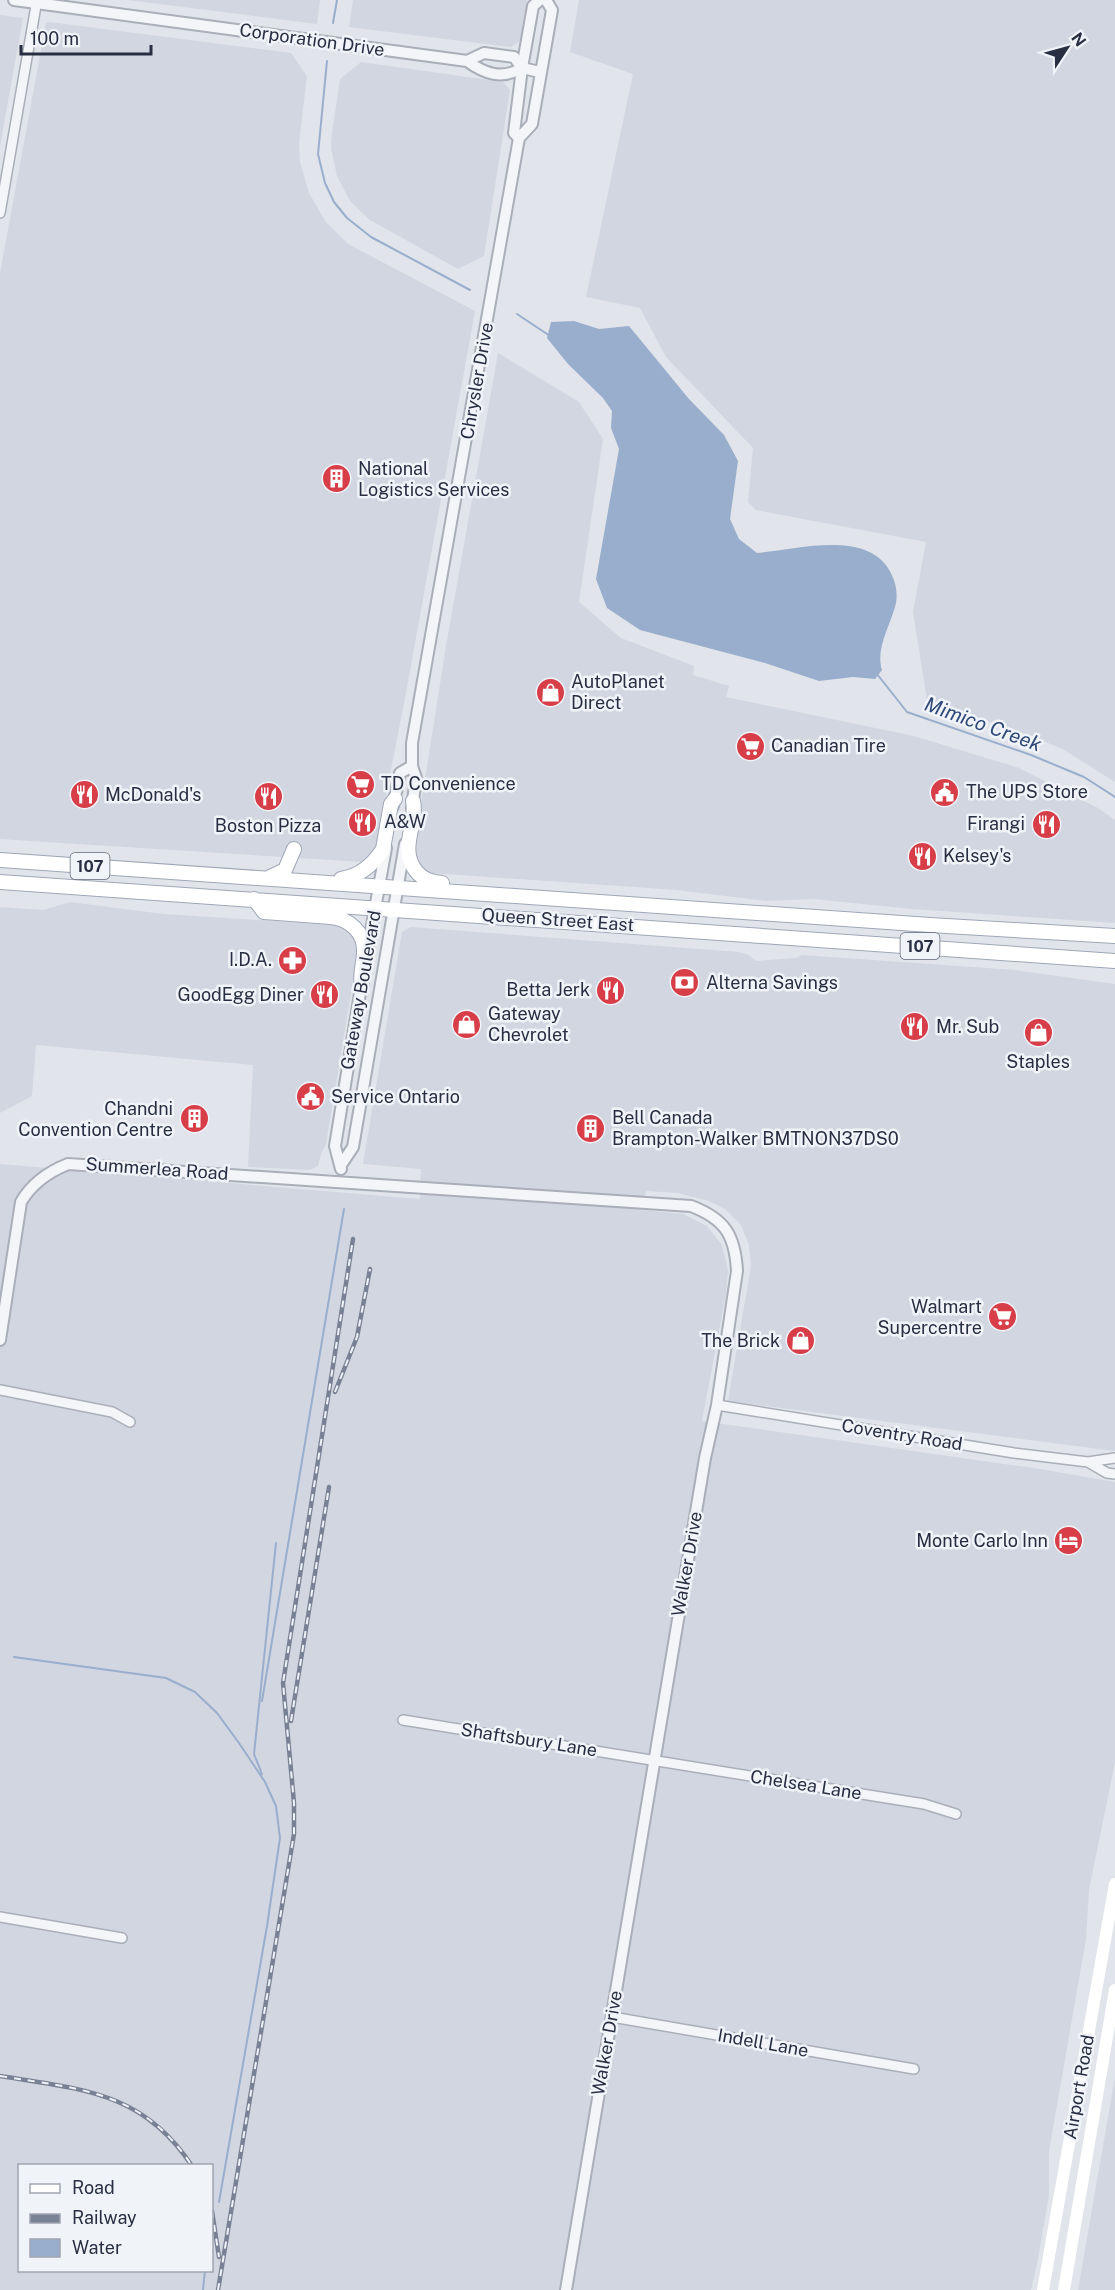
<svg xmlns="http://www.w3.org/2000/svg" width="1115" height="2290" font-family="'Public Sans',sans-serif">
<rect width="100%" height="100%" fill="#e1e4ea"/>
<!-- built -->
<path fill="#d2d6e0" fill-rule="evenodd" d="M128 0H320L317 24Z
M353 0H527L520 41 511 47 349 27Z
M579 0H1115V782L1063 749 1005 726 928 706 913 612 926 542 756 510 748 502 753 448 666 357 640 308 586 297 633 74 570 52Z
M0 15 23 18 0 146Z
M49 22 291 53 307 76 299 143 300 162 309 193 325 221 348 244 475 311 406 693 376 846 369 857 362 862 0 839V273L46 23Z
M361 62 503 82 510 90 484 256 458 269 370 220 350 201 337 176 331 148 332 133 340 79Z
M498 353 579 402 603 439 579 602 621 638 694 666 693 675 729 686 726 697 914 736 1019 768 1098 808 1115 820V923L912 909 814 899 766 901 677 890 430 873 423 869 417 862 414 849 446 646Z
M70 902 163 914 335 925 350 932 357 945 358 951 326 1144 321 1154 318 1166 310 1170 248 1167 253 1065 36 1045 32 1096 0 1113V907L44 910Z
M411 927 739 952 747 954 756 961 796 958 802 955 1015 970 1115 984V1451L728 1401 751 1266 749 1245 741 1225 725 1209 709 1201 678 1193 646 1191 642 1210 683 1214 707 1226 722 1245 728 1270 726 1294 702 1421 1040 1469 1115 1482V1762L1089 1890 1086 1939 1049 2151V2195L1038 2259 1031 2290H0V1164L420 1199 421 1169 363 1164 402 932ZM20 2166H212V2270H20Z
M1115 2077V2290H1078Z"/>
<!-- water -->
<path fill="#99aecd" d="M574 321 599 329 629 326 689 399 724 435 738 461 730 519 739 539 757 553C795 550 863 530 888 568 895 579 898 591 896 603 891 625 875 648 882 670L875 679 853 677 819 681 765 663 640 630 607 608 596 579 619 449 611 428 612 411 603 398 568 364 547 338 551 322Z"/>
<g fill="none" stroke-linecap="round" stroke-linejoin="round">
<!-- stream -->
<path stroke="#99aecd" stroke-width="2" d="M333 23 337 0
M327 61 318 154 325 183 334 202 347 218 371 237 470 290
M517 314 550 336
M877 674 907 712 1031 755 1084 777 1115 797
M14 1657 166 1678 195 1692 217 1713 239 1743 265 1782 276 1806 280 1838 267 1926 219 2202
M262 1701 344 1209
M262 1774 254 1754 276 1543
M203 2290 205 2270"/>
<defs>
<path id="minor" d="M0 213 37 0
M0 1390 112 1412 130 1422
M717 1405 1014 1453 1088 1462 1115 1458
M1088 1462 1107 1473 1115 1474
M403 1720 924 1804 956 1814
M0 1917 122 1938
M612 2017 914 2069"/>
<path id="tertiary" d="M14 0 467 61C485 74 502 80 522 68
M467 61 484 53 514 57 522 68 540 72
M519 138 514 133 522 68 533 6 540 0
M393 806 400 773 412 766
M412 808 416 778 412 766V743L519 138 532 124 552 10 546 0
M367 953 386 848
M341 1165 353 1147 405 844
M341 1169 335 1146 362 981
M0 1340 21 1202C32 1183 48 1172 68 1164L691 1206C725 1219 735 1235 737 1271L717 1405 705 1458 566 2290"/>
<path id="primary" d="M413 801C418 825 398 848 416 871 423 880 432 882 442 883
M0 860 930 925 1115 936
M270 877 285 870 294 849
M341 879C360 876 373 865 383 849L391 804 395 799
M0 882 1115 961
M254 899 264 912 331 917C349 919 365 932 364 952 364 964 359 974 362 986"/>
</defs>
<!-- minor casing -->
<use href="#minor" stroke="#aaaeb8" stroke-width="12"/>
<!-- tertiary casing -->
<use href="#tertiary" stroke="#aaaeb8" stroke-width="14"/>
<!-- primary casing -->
<use href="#primary" stroke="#9fa7b7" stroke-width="16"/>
<!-- minor -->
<use href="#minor" stroke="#f4f5f8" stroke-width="9"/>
<!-- tertiary -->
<use href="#tertiary" stroke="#f4f5f8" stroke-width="10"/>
<!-- secondary -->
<path stroke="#fff" stroke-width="12" d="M1043 2290 1115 1884
M1064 2290 1115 1990"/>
<!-- primary -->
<use href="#primary" stroke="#fff" stroke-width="14"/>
<defs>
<path id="rail" d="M335 1392 357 1337 370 1269
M291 1721 329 1487
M0 2076C80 2089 143 2091 192 2166
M212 2211 219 2257
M218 2290 294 1834V1803L283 1683 353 1239"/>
</defs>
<!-- rail casing -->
<use href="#rail" stroke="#798195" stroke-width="4.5"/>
<!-- rail -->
<use href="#rail" stroke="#f0f3f8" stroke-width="2" stroke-dasharray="7" stroke-linecap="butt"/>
</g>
<!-- icons -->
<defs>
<symbol id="building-disc" viewBox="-11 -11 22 22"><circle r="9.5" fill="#d73e48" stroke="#f0f3f8"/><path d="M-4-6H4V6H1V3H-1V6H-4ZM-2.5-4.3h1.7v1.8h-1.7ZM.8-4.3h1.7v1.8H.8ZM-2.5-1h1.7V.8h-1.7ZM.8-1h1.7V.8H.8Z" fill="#fff"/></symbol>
<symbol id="shop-disc" viewBox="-11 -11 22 22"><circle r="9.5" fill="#d73e48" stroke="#f0f3f8"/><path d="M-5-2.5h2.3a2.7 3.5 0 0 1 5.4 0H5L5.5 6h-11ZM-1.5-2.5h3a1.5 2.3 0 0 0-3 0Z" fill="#fff"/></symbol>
<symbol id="supermarket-disc" viewBox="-11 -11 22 22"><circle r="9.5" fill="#d73e48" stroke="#f0f3f8"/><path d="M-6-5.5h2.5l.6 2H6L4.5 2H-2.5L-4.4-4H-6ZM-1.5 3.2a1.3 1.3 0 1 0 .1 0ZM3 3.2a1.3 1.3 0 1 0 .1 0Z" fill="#fff"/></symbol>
<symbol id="civic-disc" viewBox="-11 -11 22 22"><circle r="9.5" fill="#d73e48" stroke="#f0f3f8"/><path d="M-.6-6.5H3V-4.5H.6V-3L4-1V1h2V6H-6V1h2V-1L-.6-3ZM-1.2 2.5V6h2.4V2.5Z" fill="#fff"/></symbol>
<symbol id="restaurant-disc" viewBox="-11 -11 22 22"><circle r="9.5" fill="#d73e48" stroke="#f0f3f8"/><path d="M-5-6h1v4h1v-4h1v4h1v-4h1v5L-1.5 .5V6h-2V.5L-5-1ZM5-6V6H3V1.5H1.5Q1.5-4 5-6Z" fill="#fff"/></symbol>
<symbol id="pharmacy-disc" viewBox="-11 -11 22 22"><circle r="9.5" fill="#d73e48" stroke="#f0f3f8"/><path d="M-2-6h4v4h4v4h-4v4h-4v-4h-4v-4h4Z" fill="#fff"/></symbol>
<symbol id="bank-disc" viewBox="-11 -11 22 22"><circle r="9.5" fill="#d73e48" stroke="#f0f3f8"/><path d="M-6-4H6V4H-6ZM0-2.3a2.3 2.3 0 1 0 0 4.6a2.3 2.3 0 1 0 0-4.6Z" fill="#fff"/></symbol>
<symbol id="hotel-disc" viewBox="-11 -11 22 22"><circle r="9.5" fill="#d73e48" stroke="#f0f3f8"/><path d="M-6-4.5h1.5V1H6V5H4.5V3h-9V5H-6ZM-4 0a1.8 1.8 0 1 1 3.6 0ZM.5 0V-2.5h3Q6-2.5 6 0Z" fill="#fff"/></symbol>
</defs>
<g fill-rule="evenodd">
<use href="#building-disc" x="320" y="462" width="33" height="33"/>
<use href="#shop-disc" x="534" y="676" width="33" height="33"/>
<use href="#supermarket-disc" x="734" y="730" width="33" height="33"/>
<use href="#supermarket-disc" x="344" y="768" width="33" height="33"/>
<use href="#civic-disc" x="928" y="776" width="33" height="33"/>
<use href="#restaurant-disc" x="68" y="778" width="33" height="33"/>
<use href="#restaurant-disc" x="252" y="780" width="33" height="33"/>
<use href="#restaurant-disc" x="346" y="806" width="33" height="33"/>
<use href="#restaurant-disc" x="1030" y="808" width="33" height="33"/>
<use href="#restaurant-disc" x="906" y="840" width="33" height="33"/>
<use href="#pharmacy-disc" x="276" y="944" width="33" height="33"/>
<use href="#bank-disc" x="668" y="966" width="33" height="33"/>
<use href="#restaurant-disc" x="594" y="974" width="33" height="33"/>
<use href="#restaurant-disc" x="308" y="978" width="33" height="33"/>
<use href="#shop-disc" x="450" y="1008" width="33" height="33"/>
<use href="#restaurant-disc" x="898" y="1010" width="33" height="33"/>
<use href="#shop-disc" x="1022" y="1016" width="33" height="33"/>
<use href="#civic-disc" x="294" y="1080" width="33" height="33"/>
<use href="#building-disc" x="178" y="1102" width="33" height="33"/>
<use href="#building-disc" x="574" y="1112" width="33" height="33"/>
<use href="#supermarket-disc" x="986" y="1300" width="33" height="33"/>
<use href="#shop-disc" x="784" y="1324" width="33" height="33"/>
<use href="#hotel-disc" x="1052" y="1524" width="33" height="33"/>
</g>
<g text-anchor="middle" stroke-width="5" stroke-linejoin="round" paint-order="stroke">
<!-- shield labels -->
<g fill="#f0f3f8" stroke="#646a79" stroke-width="1.5">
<rect x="70.5" y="853" width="39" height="26" rx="4.5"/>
<rect x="900.5" y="933" width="39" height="26" rx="4.5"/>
</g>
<g font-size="16" font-weight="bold" fill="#282f43">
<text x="90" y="872">107</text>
<text x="920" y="952">107</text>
</g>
<!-- street labels -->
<g font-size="18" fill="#282f43" stroke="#f0f3f8">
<text transform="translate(312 40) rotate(8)" y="6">Corporation Drive</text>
<text transform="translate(477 381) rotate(-80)" y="6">Chrysler Drive</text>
<text transform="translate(558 920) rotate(4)" y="6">Queen Street East</text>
<text transform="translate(361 990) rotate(-80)" y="6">Gateway Boulevard</text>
<text transform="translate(157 1169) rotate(4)" y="6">Summerlea Road</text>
<text transform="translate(902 1435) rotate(9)" y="6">Coventry Road</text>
<text transform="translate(687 1564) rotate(-80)" y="6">Walker Drive</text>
<text transform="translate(529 1740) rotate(9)" y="6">Shaftsbury Lane</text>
<text transform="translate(806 1785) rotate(9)" y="6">Chelsea Lane</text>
<text transform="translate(607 2043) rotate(-80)" y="6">Walker Drive</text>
<text transform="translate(763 2043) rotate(10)" y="6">Indell Lane</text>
<text transform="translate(1079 2087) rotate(-80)" y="6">Airport Road</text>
</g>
<!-- poi labels -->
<g font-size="18" fill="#282f43" stroke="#f0f3f8" text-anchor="start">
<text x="358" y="475">National<tspan x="358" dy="21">Logistics Services</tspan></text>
<text x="571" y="688">AutoPlanet<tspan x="571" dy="21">Direct</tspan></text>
<text x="771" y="752">Canadian Tire</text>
<text x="381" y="790">TD Convenience</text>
<text x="966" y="798">The UPS Store</text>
<text x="105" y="801">McDonald's</text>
<text x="384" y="828">A&amp;W</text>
<text x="1025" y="830" text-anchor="end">Firangi</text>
<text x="268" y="832" text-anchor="middle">Boston Pizza</text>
<text x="943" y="862">Kelsey's</text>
<text x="272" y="966" text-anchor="end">I.D.A.</text>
<text x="706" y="989">Alterna Savings</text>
<text x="590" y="996" text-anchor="end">Betta Jerk</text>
<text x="304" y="1001" text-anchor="end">GoodEgg Diner</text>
<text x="488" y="1020">Gateway<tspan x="488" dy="21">Chevrolet</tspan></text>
<text x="936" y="1033">Mr. Sub</text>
<text x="1038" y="1068" text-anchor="middle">Staples</text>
<text x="331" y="1103">Service Ontario</text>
<text x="173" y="1115" text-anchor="end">Chandni<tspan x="173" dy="21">Convention Centre</tspan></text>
<text x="612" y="1124">Bell Canada<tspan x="612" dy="21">Brampton-Walker BMTNON37DS0</tspan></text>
<text x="982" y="1313" text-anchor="end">Walmart<tspan x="982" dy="21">Supercentre</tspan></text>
<text x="780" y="1347" text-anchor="end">The Brick</text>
<text x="1048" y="1547" text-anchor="end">Monte Carlo Inn</text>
</g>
<!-- water labels -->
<g font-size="20" font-style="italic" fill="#2f4a7a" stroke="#f0f3f8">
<text transform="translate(983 724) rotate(20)" y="7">Mimico Creek</text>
</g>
</g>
<!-- legend -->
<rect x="18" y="2164" width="195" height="108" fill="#f0f3f8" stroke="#a0a5b0" stroke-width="1.5"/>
<rect x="30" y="2184" width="30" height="9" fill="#ffffff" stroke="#a0a5b0" stroke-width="1.5"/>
<text x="72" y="2194" font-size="18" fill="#282f43">Road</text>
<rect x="30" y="2214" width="30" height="9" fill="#798195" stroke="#a0a5b0" stroke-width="1.5"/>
<text x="72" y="2224" font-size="18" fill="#282f43">Railway</text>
<rect x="30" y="2239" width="30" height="18" fill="#99aecd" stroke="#a0a5b0" stroke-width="1.5"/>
<text x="72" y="2254" font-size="18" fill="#282f43">Water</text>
<!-- north arrow -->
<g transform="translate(1067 48) rotate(54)" stroke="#f0f3f8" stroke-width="4.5" paint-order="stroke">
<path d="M0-4.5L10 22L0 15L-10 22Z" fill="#282f43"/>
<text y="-9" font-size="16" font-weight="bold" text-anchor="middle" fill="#282f43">N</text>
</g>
<!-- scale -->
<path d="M21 45v9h130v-9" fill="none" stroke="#282f43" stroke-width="3"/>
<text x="30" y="45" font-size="18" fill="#282f43" stroke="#f0f3f8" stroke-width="4.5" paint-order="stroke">100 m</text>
</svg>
